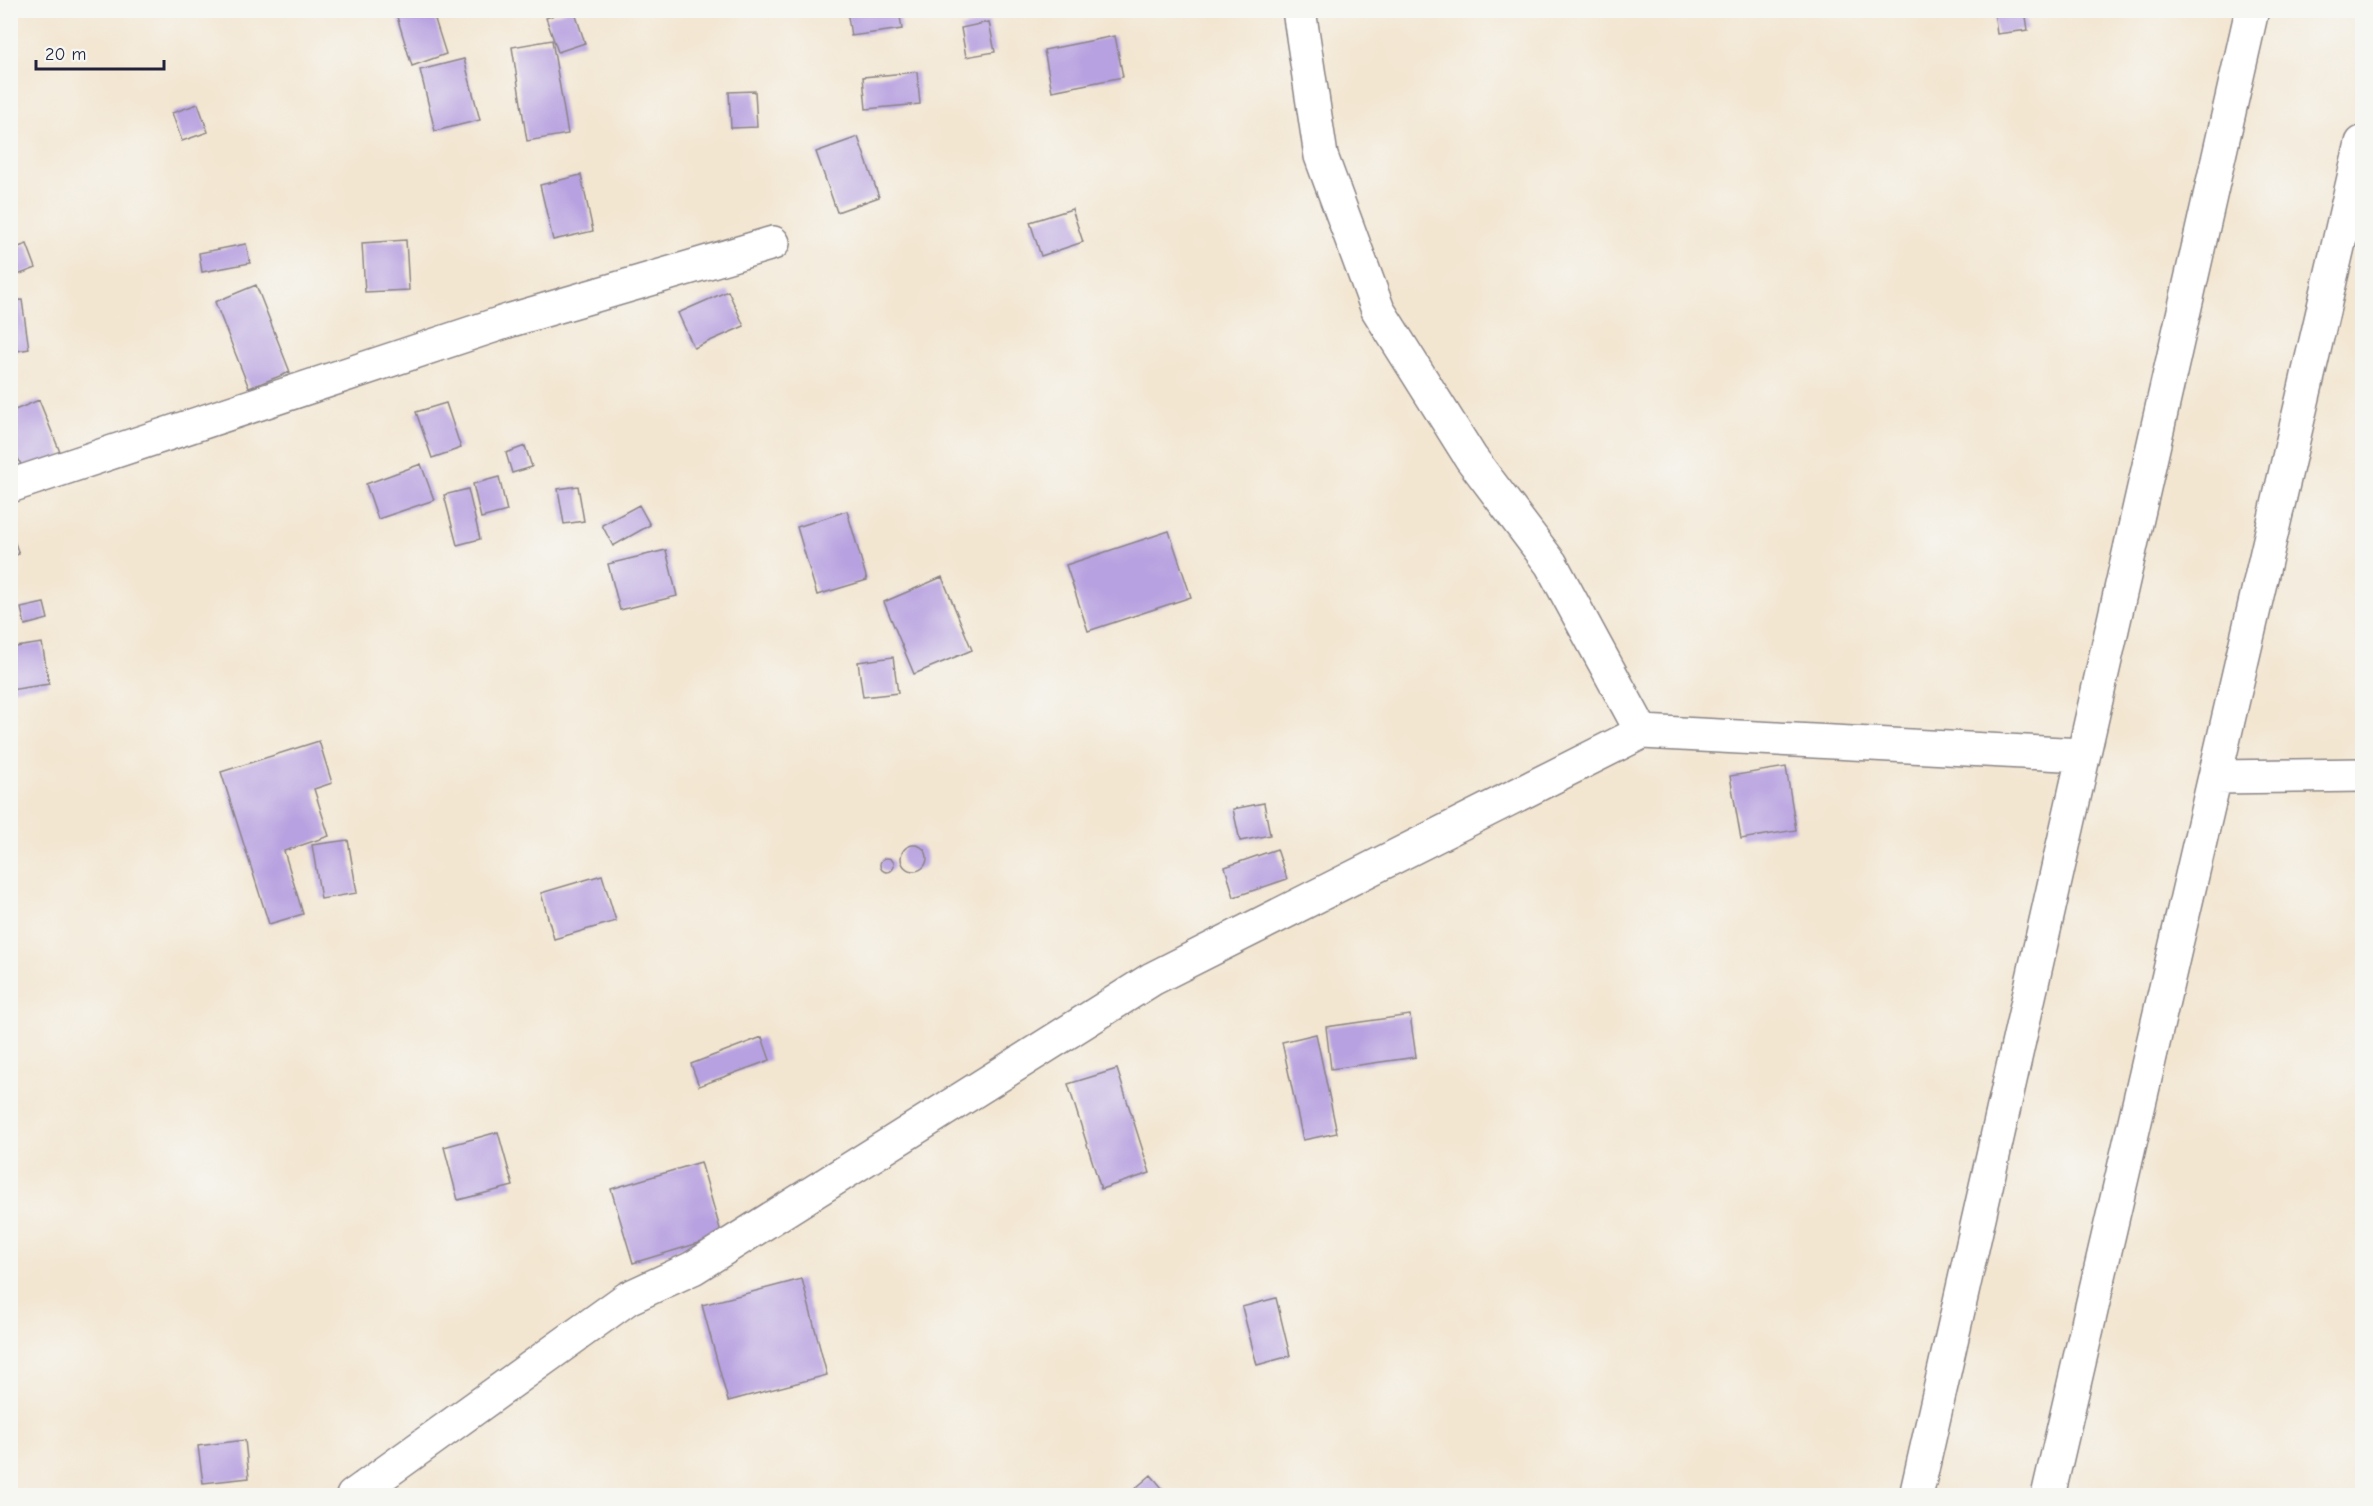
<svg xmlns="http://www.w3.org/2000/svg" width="2373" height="1506" font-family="'Comic Neue',sans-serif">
<rect width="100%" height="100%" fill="#f6f6f2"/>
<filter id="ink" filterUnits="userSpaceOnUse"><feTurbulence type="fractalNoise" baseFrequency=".0167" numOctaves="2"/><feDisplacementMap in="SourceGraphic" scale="12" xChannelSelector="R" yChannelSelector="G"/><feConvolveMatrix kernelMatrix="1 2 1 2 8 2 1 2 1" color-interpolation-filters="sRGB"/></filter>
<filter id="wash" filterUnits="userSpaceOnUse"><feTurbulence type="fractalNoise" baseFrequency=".008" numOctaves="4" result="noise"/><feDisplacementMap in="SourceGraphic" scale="24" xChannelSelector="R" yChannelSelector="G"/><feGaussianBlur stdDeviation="1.35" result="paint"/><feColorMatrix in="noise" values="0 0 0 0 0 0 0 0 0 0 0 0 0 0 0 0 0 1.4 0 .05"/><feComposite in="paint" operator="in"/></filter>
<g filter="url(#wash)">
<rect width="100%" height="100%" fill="#f3e6d1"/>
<g id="blocks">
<!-- building -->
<path fill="#b8a1e0" d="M395 10H432L446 54 412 66Z
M568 10H574L585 43 558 52 546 18Z
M847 10H899L902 29 851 36Z
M1994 10H2025L2028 30 1997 34Z
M989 22 995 52 966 57 961 28Z
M1115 36 1123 77 1052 91 1044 50Z
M552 40 568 134 527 141 512 47Z
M464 59 480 120 435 131 420 70Z
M917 72 920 104 866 109 863 77Z
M755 91 757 127 731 128 729 92Z
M198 104 208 132 182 141 172 113Z
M858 137 879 197 837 212 816 152Z
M581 175 593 231 553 240 540 185Z
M1072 209 1083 242 1041 256 1030 222Z
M406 240 409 290 365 292 362 243Z
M27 244 36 268 10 278V250Z
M246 244 250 263 202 272 199 253Z
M256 285 290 372 249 388 215 302Z
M728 291 744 326 694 348 678 313Z
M22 300 29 349 10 352V301Z
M39 400 62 457 24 472 10 439V412Z
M446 403 461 448 432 458 416 412Z
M525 446 532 467 512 473 506 453Z
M421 464 434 500 378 519 366 484Z
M499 477 507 511 481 518 473 484Z
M578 486 584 521 564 524 558 489Z
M468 489 480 539 457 545 444 495Z
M639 505 650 525 613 546 602 525Z
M847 511 867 580 817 595 797 527Z
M1169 531 1191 597 1088 631 1066 565Z
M11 532 19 554 10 557V533Z
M666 550 677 596 620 610 608 564Z
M942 577 972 650 914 674 884 602Z
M44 603 48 619 25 625 21 608Z
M42 643 49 684 10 690V648Z
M893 657 898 693 863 697 858 662Z
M319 741 332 783 314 789 329 836 284 851 303 914 269 924 221 772Z
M1786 767 1796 830 1741 839 1730 776Z
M1264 803 1270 835 1240 841 1233 809Z
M348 840 357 893 321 899 312 845Z
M901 858a13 13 0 1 1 26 0a13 13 0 1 1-26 0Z
M1277 849 1287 879 1234 897 1225 867Z
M880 865a7 7 0 1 1 14 0a7 7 0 1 1-14 0Z
M602 875 616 921 554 939 541 893Z
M1410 1015 1416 1057 1331 1069 1326 1027Z
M1316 1034 1337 1133 1303 1140 1282 1042Z
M762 1037 770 1060 699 1086 691 1064Z
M1117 1069 1150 1173 1101 1189 1068 1084Z
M498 1132 513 1186 458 1200 444 1147Z
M701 1162 722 1236 633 1263 611 1189Z
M802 1279 827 1375 728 1401 702 1305Z
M1276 1298 1290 1356 1257 1365 1242 1307Z
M245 1440 249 1478 203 1483 198 1446Z
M1151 1475 1169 1496H1132L1130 1493Z"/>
</g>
</g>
<g filter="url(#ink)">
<use href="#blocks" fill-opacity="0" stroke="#8a8486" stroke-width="1.5"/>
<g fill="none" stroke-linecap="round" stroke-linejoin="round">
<defs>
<path id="minor" d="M1299 10 1321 156 1378 310 1471 458 1551 564 1642 732 2082 755
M10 486 511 320 773 243
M2216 777 2362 775
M353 1496 628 1298 693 1268 1152 979 1642 732
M1916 1496 2252 10
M2048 1496 2362 143"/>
</defs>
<!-- minor casing -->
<use href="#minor" stroke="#8a8486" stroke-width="36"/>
<!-- minor -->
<use href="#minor" stroke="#fff" stroke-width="33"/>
</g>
</g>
<!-- margin -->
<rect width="2373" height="1506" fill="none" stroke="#f6f6f2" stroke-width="36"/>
<!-- scale -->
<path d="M36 60v9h128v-9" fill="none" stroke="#22223b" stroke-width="3"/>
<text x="45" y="60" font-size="18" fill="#22223b" stroke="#f6f6f2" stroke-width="4.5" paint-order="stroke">20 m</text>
</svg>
